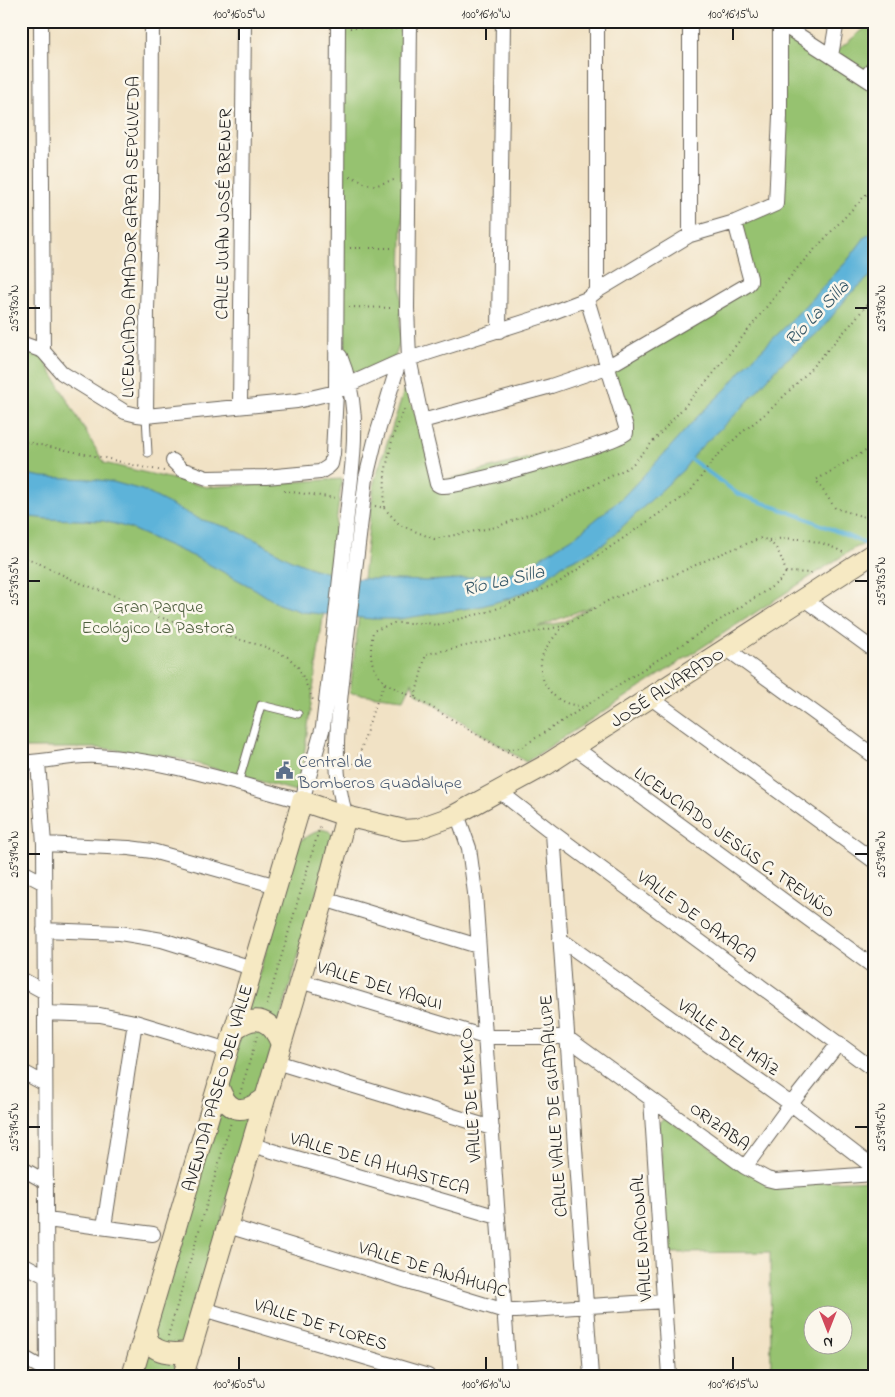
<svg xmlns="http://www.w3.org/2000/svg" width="895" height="1397" font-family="'Indie Flower',sans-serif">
<rect width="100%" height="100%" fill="#fbf7ec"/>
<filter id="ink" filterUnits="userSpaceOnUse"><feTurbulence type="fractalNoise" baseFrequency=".02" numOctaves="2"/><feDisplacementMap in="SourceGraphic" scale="10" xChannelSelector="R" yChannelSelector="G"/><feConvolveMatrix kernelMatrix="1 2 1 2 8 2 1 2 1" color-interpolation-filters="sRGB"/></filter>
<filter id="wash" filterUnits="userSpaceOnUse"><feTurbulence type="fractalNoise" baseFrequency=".0096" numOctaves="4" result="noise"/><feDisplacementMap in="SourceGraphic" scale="20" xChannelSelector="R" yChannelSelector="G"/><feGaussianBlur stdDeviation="1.12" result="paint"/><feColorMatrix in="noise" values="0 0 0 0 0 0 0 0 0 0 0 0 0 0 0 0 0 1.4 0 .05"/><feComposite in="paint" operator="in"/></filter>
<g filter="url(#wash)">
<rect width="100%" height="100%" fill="#f1e2c5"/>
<!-- green -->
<path fill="#96c270" stroke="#596f46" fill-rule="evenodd" d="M343 21H406L400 342 395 357 358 373 351 370 346 354 341 330Z
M874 21V540L853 549 526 762 415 692 412 682 404 699 350 693 374 482 405 388 441 481 621 434 607 367 744 286 734 225 776 202 780 23 829 57ZM592 606 564 622 538 627Z
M21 349 42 356 104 463 207 487 342 479 299 792 165 755 99 748H21Z
M321 829 329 831 333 836 177 1376H138L299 841Z
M666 1119 767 1184 874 1180V1376H771L770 1252 668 1253 659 1125 660 1121ZM812 1314H842V1344H812Z"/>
<!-- water -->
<path fill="#5db3d9" stroke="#3c687a" d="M874 232V273L850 294 821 330 779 366 740 410 701 447 683 470 606 542 584 555 562 565 534 588 510 598 482 606 400 619H372L302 612 278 604 255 589 195 557 129 528 104 521 48 519 21 516V473L43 477 91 479 113 482 142 490 199 519 230 528 260 542 289 559 314 569 346 578 426 581 460 579 489 574 511 573 533 562 577 535 622 498 663 455 698 416 727 388 746 365 784 328 847 261 865 237Z"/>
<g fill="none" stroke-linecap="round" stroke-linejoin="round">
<!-- stream -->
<path stroke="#5db3d9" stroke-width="4" d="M688 457 738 494 803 517 866 544"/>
</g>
</g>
<g filter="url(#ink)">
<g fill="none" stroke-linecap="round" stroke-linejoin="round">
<defs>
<path id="lane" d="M146 416 148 453
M238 784 261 705 298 714"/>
<path id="street" d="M41 21 43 351
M410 21 407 308 409 358 422 421 437 484C440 486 440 486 444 486 463 486 615 443 626 433V427L587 299
M597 21V291
M690 21V235
M780 23 874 84
M831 56 837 21
M865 78 874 67
M499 331 503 21
M21 343 43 351 62 373 125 412 137 415 146 416 297 401 336 392 350 384 399 362 543 316 587 299 597 291 690 235 735 222 776 204 780 116V21
M340 356C357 398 356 433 351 478
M240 406 244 21
M146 416 147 309 151 197 152 21
M422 421 551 386 607 367 747 285 750 282V278L735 222
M173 461 181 469 207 478 266 477 320 472 328 467 331 464 333 454 336 392 338 21
M366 478 375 441 399 362
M804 599 874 650
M727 649 874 756
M345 654C340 707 329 764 346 816
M651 698 874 861
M574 747 874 967
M21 762C47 763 71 754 97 756 167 760 234 783 302 801L323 727 332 651
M38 762 44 844 47 1376
M499 791 553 833 874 1070
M457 814 469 848 475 893 509 1376
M553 833 591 1376
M44 844 129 848 152 851 277 886
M21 871 44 883
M324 899 478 946
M44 930 120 933 162 940 252 968
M560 939 791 1104 874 1168
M21 979 45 992
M300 981 485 1037H566L745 1167 767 1179 775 1181 874 1174
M45 1013 100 1015 135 1022 228 1050
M276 1062 492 1128
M21 1071 45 1084
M651 1099 669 1376
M252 1145 498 1217
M745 1167 791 1104 839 1043
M21 1168 46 1182
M47 1220 153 1234
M228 1226 505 1311H516L664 1301
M104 1227 135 1022
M21 1263 47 1277
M203 1309 428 1376
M21 1356 47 1371"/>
<path id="secondary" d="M234 1030C256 1013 271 1019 281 1044
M218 1084C227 1114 242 1115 265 1098
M146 1329C147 1333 147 1338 149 1341 156 1355 178 1354 191 1351
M132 1376 302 801 346 816 404 830 417 829 451 817 546 765 874 553
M183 1376 324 899 346 816"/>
</defs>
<!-- lane casing -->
<use href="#lane" stroke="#676157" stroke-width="9"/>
<!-- street casing -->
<use href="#street" stroke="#676157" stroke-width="16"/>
<!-- secondary casing -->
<use href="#secondary" stroke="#676157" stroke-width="22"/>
<!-- path -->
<path stroke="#676157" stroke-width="2" stroke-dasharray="1 4" stroke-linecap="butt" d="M350 28 398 29
M350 177C359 178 363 185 372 185 380 186 387 180 396 180
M350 248H395
M349 307 394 308
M21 441 105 458 141 467 164 471
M874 446 816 480 835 508 874 520
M284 491 336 498
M375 506 384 508 385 473 393 436 405 408
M384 508 400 525 434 539 496 527 554 505 631 466 709 379 799 266 874 186
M869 537 874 532
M769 540C794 536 822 540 844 553
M21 557 32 560 75 581 120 598 159 617 263 646 288 657 299 668 313 700
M563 626C558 633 545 647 543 654 537 669 544 689 557 698 565 704 574 705 583 707
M385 683C432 705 475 735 522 760
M415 697 426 654 563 626 611 599 672 576 713 557 761 538C777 542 781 557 786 572L813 573
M503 750 520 748 770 588 782 579 786 572
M351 768 360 753 373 711 385 683C368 665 370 654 373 631L394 623H427L436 625 491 611 558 583 689 493 715 458 740 434 770 410 803 377 851 324 874 296
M267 1005 321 823
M240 1094 257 1036
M168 1336 231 1122
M157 1376 159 1367"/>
<!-- lane -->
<use href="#lane" stroke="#fff" stroke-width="7"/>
<!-- street -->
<use href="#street" stroke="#fff" stroke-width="14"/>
<!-- secondary -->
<use href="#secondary" stroke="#f6e9c3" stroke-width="20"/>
<defs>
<path id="street-bridge" d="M332 651 351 478
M345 654 366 478"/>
</defs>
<!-- street-bridge casing -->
<use href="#street-bridge" stroke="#676157" stroke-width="16" stroke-linecap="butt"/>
<!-- street-bridge -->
<use href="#street-bridge" stroke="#fff" stroke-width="14"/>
</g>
</g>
<!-- ticks -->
<path fill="none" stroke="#1c1c1c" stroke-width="2" d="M239 28V40M486 28V40M733 28V40M28 308H40M855 308H868M28 581H40M855 581H868M28 854H40M855 854H868M28 1127H40M855 1127H868M239 1357V1370M486 1357V1370M733 1357V1370"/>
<!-- icons -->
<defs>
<symbol id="civic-bare" viewBox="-9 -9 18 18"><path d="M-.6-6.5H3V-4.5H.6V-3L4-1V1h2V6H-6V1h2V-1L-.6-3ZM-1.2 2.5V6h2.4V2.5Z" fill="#5c6f8a" stroke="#fbf7ec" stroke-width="2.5" paint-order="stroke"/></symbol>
</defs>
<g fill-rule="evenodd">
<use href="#civic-bare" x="272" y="758" width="25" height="25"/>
</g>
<g text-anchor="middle" stroke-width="5" stroke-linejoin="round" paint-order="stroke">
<!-- street labels -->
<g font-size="18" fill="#1c1c1c" stroke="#fbf7ec">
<text transform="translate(223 214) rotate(-89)" y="6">CALLE JUAN JOSÉ BRENER</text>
<text transform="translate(130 237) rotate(-89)" y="6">LICENCIADO AMADOR GARZA SEPÚLVEDA</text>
<text transform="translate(667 687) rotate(-33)" y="6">JOSÉ ALVARADO</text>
<text transform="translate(735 842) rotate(36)" y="6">LICENCIADO JESÚS C. TREVIÑO</text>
<text transform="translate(697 916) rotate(36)" y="6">VALLE DE OAXACA</text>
<text transform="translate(380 985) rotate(17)" y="6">VALLE DEL YAQUI</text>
<text transform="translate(729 1037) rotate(35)" y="6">VALLE DEL MAÍZ</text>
<text transform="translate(217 1088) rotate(-74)" y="6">AVENIDA PASEO DEL VALLE</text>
<text transform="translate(470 1095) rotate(-94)" y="6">VALLE DE MÉXICO</text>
<text transform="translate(553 1106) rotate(-94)" y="6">CALLE VALLE DE GUADALUPE</text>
<text transform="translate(720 1126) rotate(36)" y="6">ORIZABA</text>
<text transform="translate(380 1163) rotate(16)" y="6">VALLE DE LA HUASTECA</text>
<text transform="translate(641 1238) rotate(-94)" y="6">VALLE NACIONAL</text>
<text transform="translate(433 1269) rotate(17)" y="6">VALLE DE ANÁHUAC</text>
<text transform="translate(321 1324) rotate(17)" y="6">VALLE DE FLORES</text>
</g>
<!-- park labels -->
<g font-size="18" fill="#4d5e3e" stroke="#fbf7ec">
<text x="158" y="612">Gran Parque<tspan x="158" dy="21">Ecológico La Pastora</tspan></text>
</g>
<!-- service labels -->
<g font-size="18" fill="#4e5e75" stroke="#fbf7ec" text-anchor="start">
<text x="298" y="767">Central de<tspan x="298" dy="21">Bomberos Guadalupe</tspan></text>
</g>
<!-- water labels -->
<g font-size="19" font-style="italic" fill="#365868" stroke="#fbf7ec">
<text transform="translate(816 312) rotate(-46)" y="7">Río La Silla</text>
<text transform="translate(503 579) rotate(-13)" y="7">Río La Silla</text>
</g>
</g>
<!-- margin -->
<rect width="895" height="1397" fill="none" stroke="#fbf7ec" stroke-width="55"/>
<!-- north arrow -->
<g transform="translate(828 1330) rotate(180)"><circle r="24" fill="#fbf7ec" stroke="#a29f99"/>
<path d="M0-4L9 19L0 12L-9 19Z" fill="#d1495b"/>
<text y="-8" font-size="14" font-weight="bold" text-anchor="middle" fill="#1c1c1c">N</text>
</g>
<rect x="28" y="28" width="840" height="1342" fill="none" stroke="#1c1c1c" stroke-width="2"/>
<g font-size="12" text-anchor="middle" fill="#1c1c1c">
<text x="239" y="18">100°16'05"W</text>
<text x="486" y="18">100°16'10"W</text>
<text x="733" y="18">100°16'15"W</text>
<text transform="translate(881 308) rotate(-90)" y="4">25°39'30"N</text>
<text transform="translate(14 308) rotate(-90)" y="4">25°39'30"N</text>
<text transform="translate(881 581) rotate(-90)" y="4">25°39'35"N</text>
<text transform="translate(14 581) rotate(-90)" y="4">25°39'35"N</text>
<text transform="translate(14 854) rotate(-90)" y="4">25°39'40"N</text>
<text transform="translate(881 854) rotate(-90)" y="4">25°39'40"N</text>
<text transform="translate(14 1127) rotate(-90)" y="4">25°39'45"N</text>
<text transform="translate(881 1127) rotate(-90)" y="4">25°39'45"N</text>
<text x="239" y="1388">100°16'05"W</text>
<text x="486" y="1388">100°16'10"W</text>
<text x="733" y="1388">100°16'15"W</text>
</g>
</svg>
